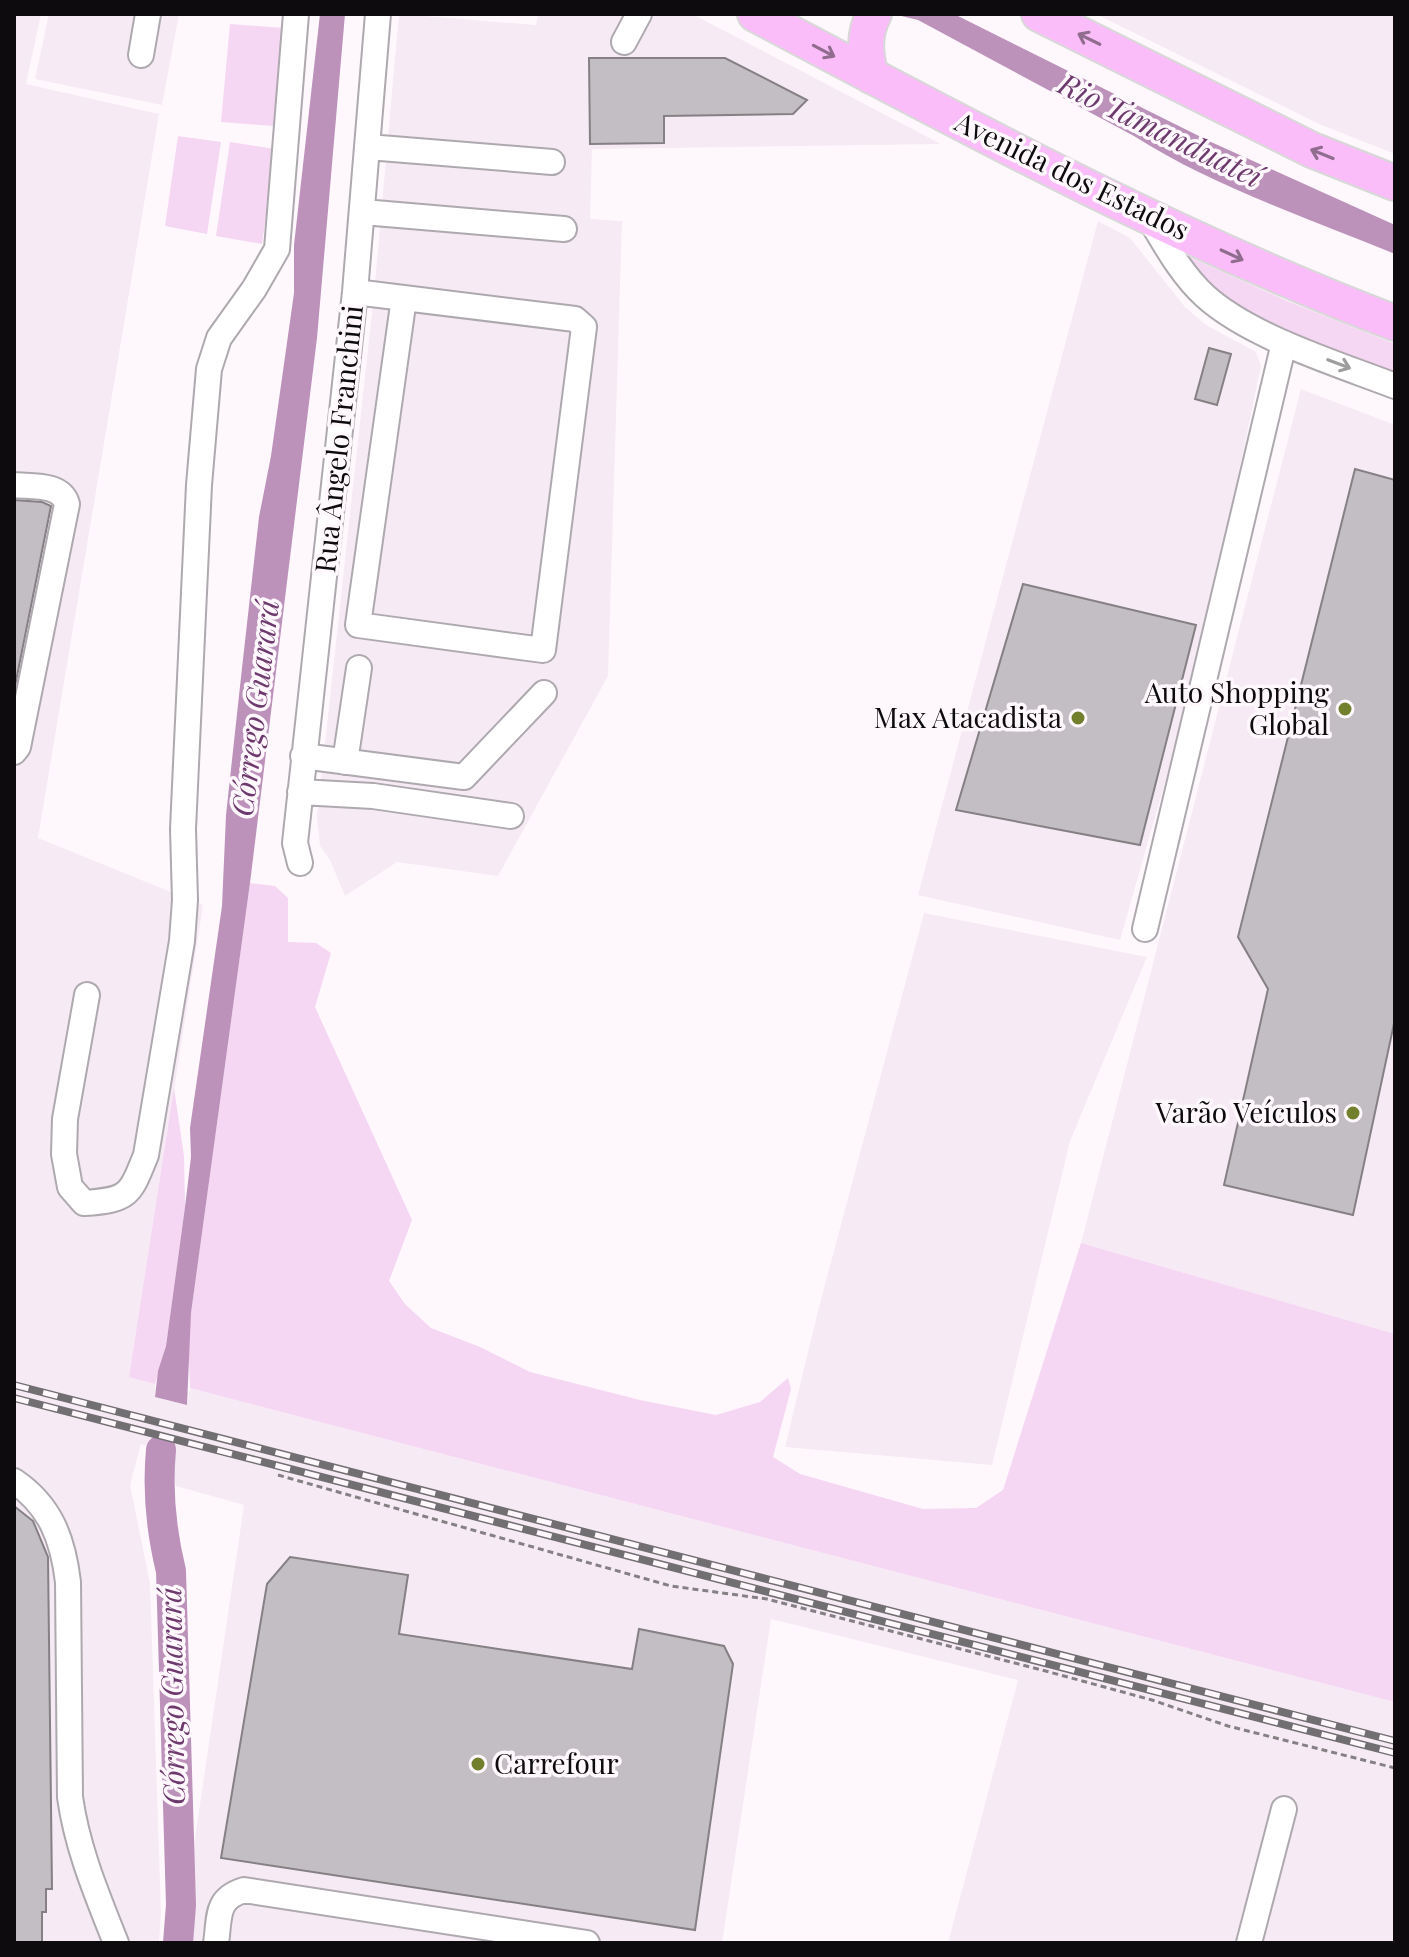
<svg xmlns="http://www.w3.org/2000/svg" width="1409" height="1957" font-family="'Playfair Display',serif">
<rect width="100%" height="100%" fill="#fef8fd"/>
<!-- built -->
<path fill="#f6eaf5" d="M14 14H41L26 84 159 114 38 838 203 905 129 1377 155 1384V1397L187 1405 190 1388 1395 1702V1943H948L1018 1680 771 1619 722 1943H190L193 1924V1852L244 1505 176 1486 172 1474 176 1454 141 1444 130 1485 150 1583 161 1912 159 1943H14Z
M49 14H179L162 105 35 79Z
M399 14 536 25 538 14H692L941 144 592 149 590 219 622 221 608 676 498 876 397 862 345 896 330 860 320 846 317 817 374 294Z
M1096 14H1395V154L1319 124Z
M1098 221 1130 238 1185 307 1206 325 1256 352 1261 366 1199 663 1120 940 918 895Z
M1301 389 1395 425V1334L1081 1243Z
M924 913 1147 957 1070 1141 992 1465 785 1447 818 1311Z"/>
<!-- green -->
<path fill="#f5d6f3" d="M230 24 283 28 274 126 221 122Z
M178 136 221 142 207 234 165 226Z
M230 142 275 149 262 244 216 236Z
M1185 255 1287 301 1395 344V374C1323 346 1228 325 1185 255Z
M250 883 275 886 288 898V942L316 943 331 953 315 1007 412 1220 389 1281 405 1304 431 1328 480 1347 530 1372 640 1400 716 1415 760 1402 788 1378 791 1389 773 1457 800 1474 923 1509 976 1508 1003 1490 1081 1243 1395 1334V1702L190 1388 188 1334Z
M174 1088 184 1156 185 1207 166 1346 155 1384 129 1377Z"/>
<!-- water -->
<path fill="#bc92ba" d="M320 14H345L317 338 250 883 191 1313 187 1405 155 1397 158 1371 166 1346 185 1207 191 1157 190 1128 222 906 226 815 242 668 259 517 271 456 294 293V245Z
M893 14H954L1211 142 1395 225V254C1308 218 1214 187 1134 136L918 20Z"/>
<g fill="none" stroke-linecap="round" stroke-linejoin="round">
<!-- river -->
<path stroke="#bc92ba" stroke-width="30" d="M161 1450C157 1492 161 1530 171 1571L181 1905 178 1943"/>
</g>
<!-- building -->
<path fill="#c3bec3" stroke="#858084" stroke-width="2" d="M589 58H725L807 100 793 114 664 116V143L590 144Z
M1209 348 1231 354 1217 405 1195 399Z
M1355 469 1395 480V1019L1353 1215 1224 1185 1268 989 1238 937Z
M14 500 42 502 51 506 14 691Z
M1023 584 1196 625 1140 845 956 810Z
M14 1506 33 1521 48 1557 52 1889H46V1912H42V1943H14Z
M290 1557 408 1575 399 1634 632 1669 639 1629 724 1646 733 1664 695 1930 221 1858 267 1584Z"/>
<g fill="none" stroke-linecap="round" stroke-linejoin="round">
<defs>
<path id="minor" d="M624 42 639 14
M141 55 148 14
M368 147 552 162
M363 212 564 229
M1148 216C1165 244 1181 274 1205 296 1250 337 1338 364 1395 386
M355 292 575 319 584 327 543 650 358 625 404 298
M14 485C32 487 61 483 67 504L18 747 14 752
M303 756 464 777 544 693
M345 762 359 668
M300 792 373 796 511 816
M300 863 295 843 355 292 378 14
M1145 929 1284 343
M87 995 65 1119 64 1154 70 1187 84 1203C129 1200 130 1195 146 1155L182 941 185 900 183 829 199 485 209 369 219 338 254 289 277 249 296 14
M14 1481C51 1506 63 1540 68 1582L70 1797C77 1848 97 1895 116 1943
M216 1943C220 1917 215 1899 244 1890L587 1943
M1249 1943 1284 1809"/>
<path id="highway" d="M755 14C964 125 1174 239 1395 323
M1039 14 1312 150 1395 183
M871 76C865 54 863 35 874 14"/>
</defs>
<!-- minor casing -->
<use href="#minor" stroke="#aea9ae" stroke-width="28"/>
<!-- highway casing -->
<use href="#highway" stroke="#d8d8d8" stroke-width="38"/>
<!-- path -->
<path stroke="#848083" stroke-width="3" stroke-dasharray="6 4" stroke-linecap="butt" d="M278 1475 671 1586 767 1599 1042 1670 1152 1700 1228 1726 1395 1768"/>
<!-- minor -->
<use href="#minor" stroke="#fff" stroke-width="24"/>
<!-- highway -->
<use href="#highway" stroke="#fbbdf9" stroke-width="34"/>
<defs>
<path id="rail" d="M14 1385 1395 1741
M14 1398 1395 1753"/>
</defs>
<!-- rail casing -->
<use href="#rail" stroke="#726f72" stroke-width="8"/>
<!-- rail -->
<use href="#rail" stroke="#fef8fd" stroke-width="5" stroke-dasharray="15" stroke-linecap="butt"/>
</g>
<!-- one-way arrows -->
<defs><path id="oneway-shaft" d="M-6 0H5M1.5-3L5.5 0L1.5 3" fill="none" stroke-width="1.6" stroke-linecap="round" stroke-linejoin="round" transform="scale(2)"/></defs>
<g stroke="#906d8f">
<use href="#oneway-shaft" transform="translate(1089 39) rotate(-154)"/>
<use href="#oneway-shaft" transform="translate(824 51) rotate(28)"/>
<use href="#oneway-shaft" transform="translate(1322 154) rotate(-158)"/>
<use href="#oneway-shaft" transform="translate(1232 255) rotate(25)"/>
</g>
<use stroke="#9e9d9e" href="#oneway-shaft" transform="translate(1339 364) rotate(21)"/>
<!-- markers -->
<g fill="#72802d" stroke="#fef8fd" stroke-width="3">
<circle cx="1345" cy="709" r="8"/>
<circle cx="1078" cy="718" r="8"/>
<circle cx="1353" cy="1113" r="8"/>
<circle cx="478" cy="1764" r="8"/>
</g>
<g text-anchor="middle" stroke-width="7" stroke-linejoin="round" paint-order="stroke">
<!-- street labels -->
<g font-size="28" fill="#0d0b0d" stroke="#fef8fd">
<text transform="translate(1072 176) rotate(26)" y="10">Avenida dos Estados</text>
<text transform="translate(339 439) rotate(-84)" y="10">Rua Ângelo Franchini</text>
</g>
<!-- poi labels -->
<g font-size="28" fill="#0d0b0d" stroke="#fef8fd" text-anchor="end">
<text x="1329" y="703">Auto Shopping<tspan x="1329" dy="32">Global</tspan></text>
<text x="1062" y="728">Max Atacadista</text>
<text x="1337" y="1123">Varão Veículos</text>
<text x="494" y="1774" text-anchor="start">Carrefour</text>
</g>
<!-- water labels -->
<g font-size="30" font-style="italic" fill="#6e396d" stroke="#fef8fd">
<text transform="translate(1160 131) rotate(26)" y="10">Rio Tamanduateí</text>
<text transform="translate(256 708) rotate(-83)" y="10">Córrego Guarará</text>
<text transform="translate(173 1696) rotate(-91)" y="10">Córrego Guarará</text>
</g>
</g>
<!-- border -->
<rect width="1409" height="1957" fill="none" stroke="#0d0b0d" stroke-width="32"/>
</svg>
